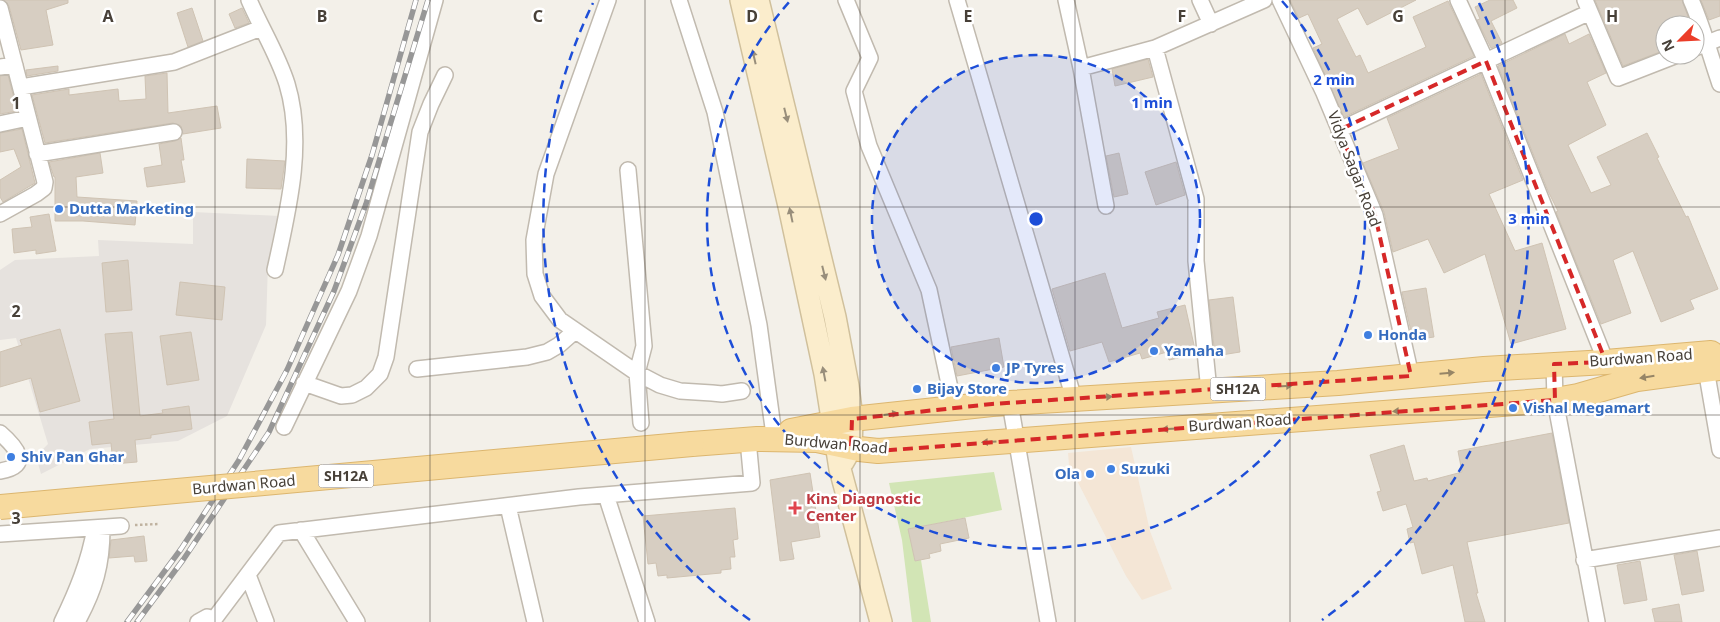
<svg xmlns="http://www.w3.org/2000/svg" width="1720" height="622" font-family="'Noto Sans',sans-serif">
<rect width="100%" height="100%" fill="#f3f0e9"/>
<!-- commercial -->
<path fill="#f4e6d6" d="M1131 447 1150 531 1172 589 1142 600 1126 576 1069 465 1068 453Z"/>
<!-- industrial -->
<path fill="#e6e2de" d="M193 212 280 216 268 264 266 325 227 416 178 441 90 449 41 474 36 456 48 444 16 338 0 340V270L15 260 99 256 98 240 193 244Z"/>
<!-- green -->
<path fill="#d2e5b5" d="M994 472 1002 510 909 529 915 561 921 560 931 622H912L902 540 889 483Z"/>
<!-- building -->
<path fill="#d7cec2" stroke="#cfc3b3" d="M4 0H68V3L46 10 53 45 21 50 9 6Z
M1290 0H1416L1367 25 1358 8 1337 19 1356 57 1360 55 1368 73 1426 47 1413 17 1448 1 1474 56 1344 117 1313 48 1322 44 1308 14 1299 18Z
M1490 0H1513L1517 8 1491 21 1502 43 1491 48 1477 20 1480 19 1475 7Z
M1595 0H1682L1691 25H1665V50L1623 66Z
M1701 0H1720V16L1709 20Z
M192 8 203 41 188 47 177 13Z
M242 8 249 23 235 28 229 14Z
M1565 34 1569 44 1589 34 1606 73 1587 82 1606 125 1568 145 1591 193 1611 185 1597 157 1647 133 1659 157 1657 158 1686 217 1688 216 1718 289 1690 300 1694 309 1661 322 1633 251 1613 260 1631 313 1601 324 1556 212 1558 211 1548 191 1498 66Z
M1148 59 1153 77 1115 86 1112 69Z
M58 66V71L27 76 26 70Z
M167 73 168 113 217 106 221 128 183 134 181 126 173 123 45 143 32 95 69 89V95L118 89 119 101 146 99 145 76Z
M1481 74 1523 180 1489 194 1515 251 1542 243 1566 329 1511 344 1485 254 1444 273 1428 239 1393 252 1384 212 1363 163 1399 149 1387 118Z
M8 75 17 111 0 114V76Z
M22 129 35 183 3 202 0 197V180L21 167 14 149 0 152V133Z
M181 138 184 160H181L185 182 147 187 144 168 162 165 159 144 175 141Z
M100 153 103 173 76 177 77 197 137 201 135 225 83 221H55V177H54L49 162Z
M1119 153 1128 194 1114 197 1106 156Z
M247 159 285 161 281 189 246 188Z
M1176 162 1185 195 1156 205 1145 172Z
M49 214 56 251 36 254V250L14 253 12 229 32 227 30 217Z
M128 260 132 310 106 312 102 263Z
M1105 273 1122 328 1159 318 1157 312 1185 305 1196 354 1169 360 1167 352 1142 359 1140 353 1109 362 1102 342 1070 351 1052 289Z
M180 282 225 287 222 320 176 315Z
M1426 288 1434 337 1413 340 1402 292Z
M1233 297 1240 352 1215 356 1209 300Z
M60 329 80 401 40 412 31 378 0 387V352L22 345 20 340Z
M132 332 140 416 163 413 162 410 189 406 192 429 151 435V438L135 440 137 462 113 464 111 443 92 445 89 422 114 419 105 334Z
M191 332 199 380 167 385 160 336Z
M999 338 1004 367 957 376 951 347Z
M1552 433 1569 523 1467 542 1478 593H1476L1485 622H1465L1453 565 1422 574 1414 542 1410 543 1407 529 1413 527 1406 504 1383 511 1377 492 1381 491 1370 455 1404 445 1414 481 1427 478 1428 481 1462 472 1458 451Z
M810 473 820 537 791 542 794 559 780 561 770 480Z
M735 508 738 539 733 540 735 557H730L731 569 721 570V573L667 578V575L658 576 656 563 648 564 643 516Z
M965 518 969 538 940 544 941 551 929 554 930 558 915 561 908 529Z
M144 536 147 561 135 562 134 556 109 558 111 540Z
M1697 551 1704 591 1682 595 1674 555Z
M1640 561 1647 600 1624 604 1617 565Z
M1679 604 1682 622H1655L1652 609Z"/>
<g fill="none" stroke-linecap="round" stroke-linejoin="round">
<defs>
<path id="street" d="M249 0C261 28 278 55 287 84 305 143 288 211 275 270
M608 0 546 174 534 240 535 274 542 296 560 320 637 373 660 385 680 391 712 393 722 394 742 391
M679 0 715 112 759 325 774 435
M846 0 870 58 854 91 869 146 929 290 954 407
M957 0 1074 399
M1066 0 1081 68 1106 206
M1200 0 1211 24
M1280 0 1324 93 1375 215 1411 376
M1458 0 1486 61 1606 362
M1585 0 1618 78 1677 55
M1691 0C1703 27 1710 55 1720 84
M0 8 45 182 44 188 36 194 0 214
M1155 48 1196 199V261L1209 391
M1695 48 1720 38
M0 67 15 65
M1081 68 1155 48 1264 0
M21 87 174 62 261 28
M0 124 28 118
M1339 130 1590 12
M37 154 174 132
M628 170 644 346 637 373 641 423
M1554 364 1555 400 1597 622
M417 369 527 357 547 352 559 345 575 331
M1706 369 1720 450
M304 383 341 396 352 395 366 388 380 374 386 357 420 132 431 104 445 75
M1010 403 1048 622
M284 427 349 291 369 236 435 0
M0 433C15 446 33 466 0 471
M606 495 647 622
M508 506 535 622
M301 530 357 622
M0 534 121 526
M1584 560 1720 538
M248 575 266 622
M62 622C77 591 89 562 95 528
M77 622C95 589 102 565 102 528
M198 622 207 617 214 619
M212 622 279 533 579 497 752 483 748 440"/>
<path id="secondary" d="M741 0 789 206 825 374 840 469 881 622
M758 0 835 317 848 386 852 419 851 448 843 462"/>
<path id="primary" d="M791 431 852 419 992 404 1338 383 1484 369 1606 362 1711 353
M692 444 757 439 817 440 859 449 878 451 1555 400 1578 396 1637 379 1720 368"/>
</defs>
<!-- street casing -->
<use href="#street" stroke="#c1baaf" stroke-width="18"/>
<!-- secondary casing -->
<use href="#secondary" stroke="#d0c09c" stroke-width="24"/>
<!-- primary casing -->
<use href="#primary" stroke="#dcb66f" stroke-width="26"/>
<!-- path -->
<path stroke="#bfb29f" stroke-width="2.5" stroke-dasharray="2.5 2.5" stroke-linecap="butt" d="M135 525 159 524"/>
<!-- street -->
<use href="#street" stroke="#fff" stroke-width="15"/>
<!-- secondary -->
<use href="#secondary" stroke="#fbedcc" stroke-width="21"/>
<!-- primary -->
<use href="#primary" stroke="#f7da9e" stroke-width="24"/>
<defs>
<path id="rail" d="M127 622 181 549 239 460 287 370 338 255 372 155 416 0
M137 622 183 560 269 432 334 291 366 204 428 0"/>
</defs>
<!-- rail casing -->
<use href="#rail" stroke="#979797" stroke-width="5.5"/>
<!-- rail -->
<use href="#rail" stroke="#fff" stroke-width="4" stroke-dasharray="11" stroke-linecap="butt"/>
<defs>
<path id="primary-bridge" d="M0 507 692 444"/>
</defs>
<!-- primary-bridge casing -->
<use href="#primary-bridge" stroke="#dcb66f" stroke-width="26" stroke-linecap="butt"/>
<!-- primary-bridge -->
<use href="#primary-bridge" stroke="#f7da9e" stroke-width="24"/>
</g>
<!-- one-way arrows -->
<defs><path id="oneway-solid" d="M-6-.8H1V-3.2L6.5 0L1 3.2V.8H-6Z" transform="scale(1.25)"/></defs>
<g fill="#988e7b">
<use href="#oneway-solid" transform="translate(754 57) rotate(-103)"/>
<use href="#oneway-solid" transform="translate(786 115) rotate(76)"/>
<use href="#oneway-solid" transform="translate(791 215) rotate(-102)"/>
<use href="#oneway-solid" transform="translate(824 273) rotate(76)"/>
<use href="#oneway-solid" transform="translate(824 374) rotate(-101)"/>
</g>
<g fill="#968566">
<use href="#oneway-solid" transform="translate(1447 373) rotate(-5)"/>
<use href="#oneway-solid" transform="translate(1647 377) rotate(171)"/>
<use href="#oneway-solid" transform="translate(1285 386) rotate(-3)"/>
<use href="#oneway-solid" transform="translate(1105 397) rotate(-3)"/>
<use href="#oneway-solid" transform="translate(1400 411) rotate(176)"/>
<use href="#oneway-solid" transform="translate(891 414) rotate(-7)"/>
<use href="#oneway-solid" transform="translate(1169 429) rotate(176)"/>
<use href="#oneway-solid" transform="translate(989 442) rotate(176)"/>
</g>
<!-- marked area -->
<path fill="none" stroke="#d62828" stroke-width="4" stroke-dasharray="10 6" stroke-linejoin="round" d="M1486 61 1606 362 1554 364 1555 400 878 451 851 448 852 419 992 404 1411 376 1375 215 1339 130Z"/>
<!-- grid -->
<path fill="none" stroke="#474038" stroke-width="1" stroke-opacity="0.55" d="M215 0V622M430 0V622M645 0V622M860 0V622M1075 0V622M1290 0V622M1505 0V622M0 207H1720M0 415H1720"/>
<!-- distance rings -->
<circle cx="1036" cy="219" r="164" fill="#1d4ed8" fill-opacity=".12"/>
<g fill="none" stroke="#1d4ed8" stroke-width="2.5" stroke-dasharray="9 6">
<circle cx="1036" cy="219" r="164"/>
<path d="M1282 1A329 329 0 1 1 790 1"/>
<path d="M750 620A493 493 0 0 1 593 3M1479 3A493 493 0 0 1 1322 620"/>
</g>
<!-- markers -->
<g fill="#3f7fe0" stroke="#fff" stroke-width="2">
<circle cx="59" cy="209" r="5"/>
<circle cx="1368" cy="335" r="5"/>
<circle cx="1154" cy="351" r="5"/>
<circle cx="996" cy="368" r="5"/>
<circle cx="917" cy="389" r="5"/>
<circle cx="1513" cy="408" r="5"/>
<circle cx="11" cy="457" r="5"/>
<circle cx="1111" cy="469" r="5"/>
<circle cx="1090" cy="474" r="5"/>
</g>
<path fill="#e0444e" stroke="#fff" stroke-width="2" d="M792.5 500.5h5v5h5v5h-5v5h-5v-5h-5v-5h5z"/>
<g text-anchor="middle" stroke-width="5" stroke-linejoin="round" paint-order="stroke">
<!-- shield labels -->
<g fill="#fff" stroke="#7e7974" stroke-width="1">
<rect x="1210.5" y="377.5" width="55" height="23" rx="4"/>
<rect x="318.5" y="464.5" width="55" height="23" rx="4"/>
</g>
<g font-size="14" font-weight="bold" fill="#474038">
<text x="1238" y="394">SH12A</text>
<text x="346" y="481">SH12A</text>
</g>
<!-- street labels -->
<g font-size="15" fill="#474038" stroke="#fff">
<text transform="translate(1354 169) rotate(69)" y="5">Vidya Sagar Road</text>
<text transform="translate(1641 358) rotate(-4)" y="5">Burdwan Road</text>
<text transform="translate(1240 423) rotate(-4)" y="5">Burdwan Road</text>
<text transform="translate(836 444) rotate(5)" y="5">Burdwan Road</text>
<text transform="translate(244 485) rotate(-5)" y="5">Burdwan Road</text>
</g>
<!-- shop labels -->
<g font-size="15" font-weight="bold" fill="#366cbe" stroke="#fff" text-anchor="start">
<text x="69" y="214">Dutta Marketing</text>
<text x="1378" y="340">Honda</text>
<text x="1164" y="356">Yamaha</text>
<text x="1006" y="373">JP Tyres</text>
<text x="927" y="394">Bijay Store</text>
<text x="1523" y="413">Vishal Megamart</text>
<text x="21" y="462">Shiv Pan Ghar</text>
<text x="1121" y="474">Suzuki</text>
<text x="1080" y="479" text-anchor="end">Ola</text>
</g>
<!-- health labels -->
<g font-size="15" font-weight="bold" fill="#be3a42" stroke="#fff" text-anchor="start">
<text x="806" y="504">Kins Diagnostic<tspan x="806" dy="17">Center</tspan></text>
</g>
</g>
<g font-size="16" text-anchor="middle" font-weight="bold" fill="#474038" stroke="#fff" stroke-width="5" stroke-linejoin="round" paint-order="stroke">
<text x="108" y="22">A</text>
<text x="322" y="22">B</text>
<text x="538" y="22">C</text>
<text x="752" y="22">D</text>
<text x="968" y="22">E</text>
<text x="1182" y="22">F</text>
<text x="1398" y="22">G</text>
<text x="1612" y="22">H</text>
<text x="16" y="109">1</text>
<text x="16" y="317">2</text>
<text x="16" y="524">3</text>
</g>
<circle cx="1036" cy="219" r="8" fill="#1d4ed8" stroke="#fff" stroke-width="2.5"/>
<g font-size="15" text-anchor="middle" font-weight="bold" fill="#1d4ed8" stroke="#fff" stroke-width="5" stroke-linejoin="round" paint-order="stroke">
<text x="1334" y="85">2 min</text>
<text x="1152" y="108">1 min</text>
<text x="1529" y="224">3 min</text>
</g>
<!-- north arrow -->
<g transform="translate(1680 40) rotate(246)"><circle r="24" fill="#ffffff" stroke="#b5b3af"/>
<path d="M0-4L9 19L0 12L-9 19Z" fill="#eb3d28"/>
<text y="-8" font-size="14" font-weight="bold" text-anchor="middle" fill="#474038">N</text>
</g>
</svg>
